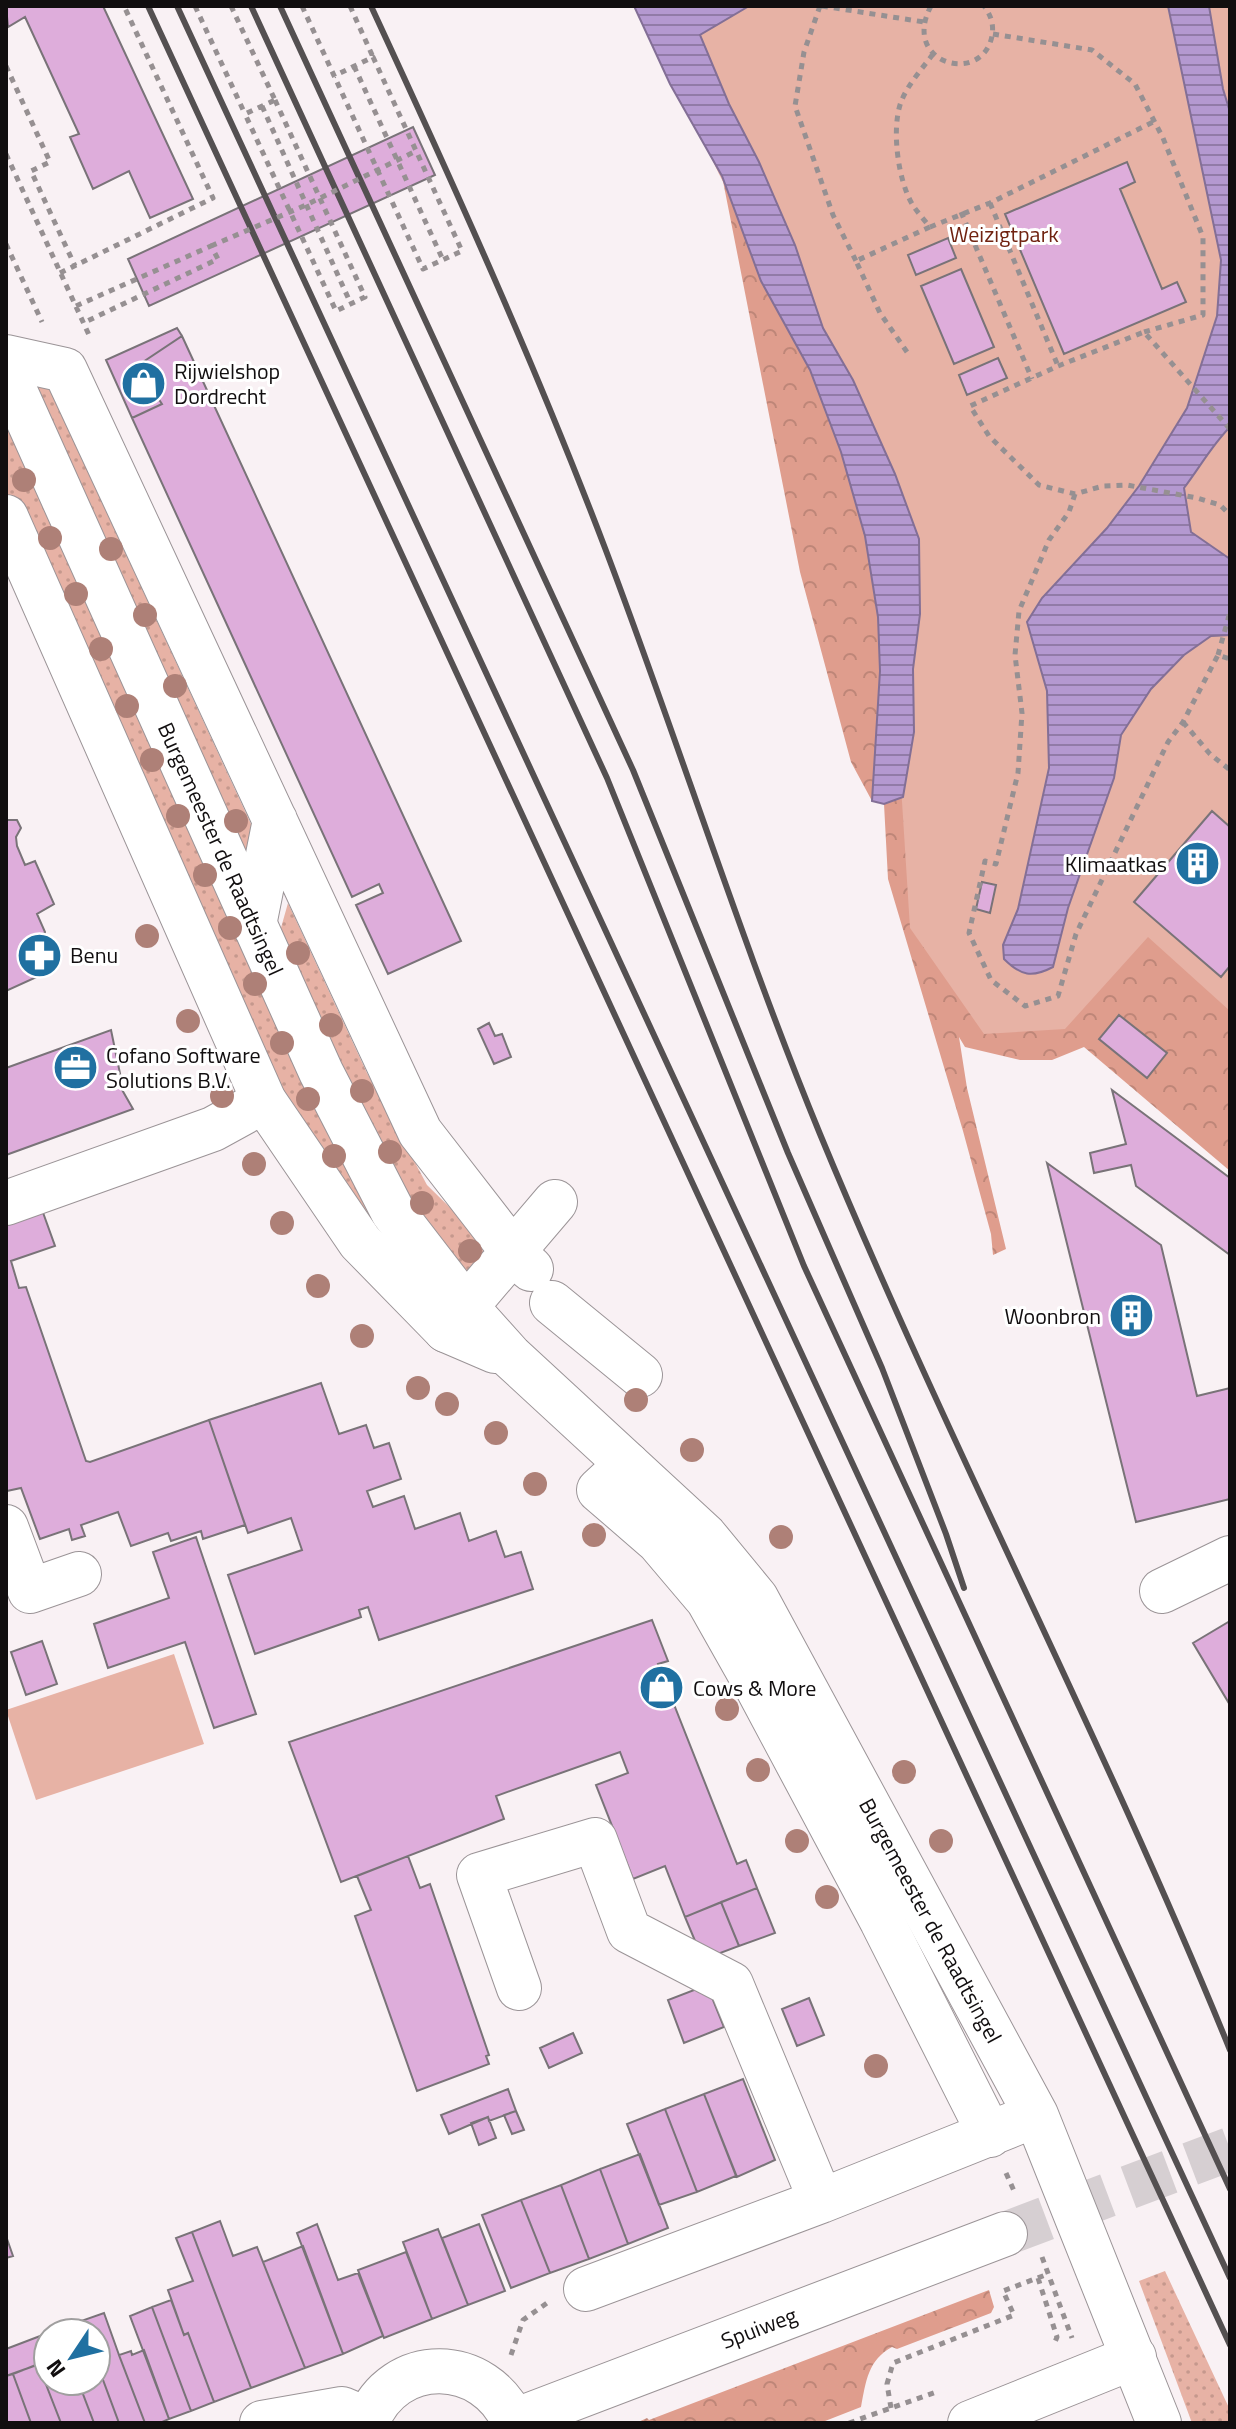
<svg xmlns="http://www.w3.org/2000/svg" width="1236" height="2429" font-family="'Titillium Web',sans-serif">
<defs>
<pattern id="grass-dots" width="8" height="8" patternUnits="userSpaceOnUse" patternTransform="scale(2)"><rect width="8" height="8" fill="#e7b2a5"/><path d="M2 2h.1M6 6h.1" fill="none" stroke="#c5988d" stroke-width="1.8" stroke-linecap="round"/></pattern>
<pattern id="forest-crowns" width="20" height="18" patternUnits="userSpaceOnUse" patternTransform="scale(2)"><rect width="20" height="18" fill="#df9d8d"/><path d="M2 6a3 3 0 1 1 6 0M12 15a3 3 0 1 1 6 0" fill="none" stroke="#be8678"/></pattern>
<pattern id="water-rules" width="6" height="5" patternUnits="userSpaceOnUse" patternTransform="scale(2)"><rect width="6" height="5" fill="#b499d0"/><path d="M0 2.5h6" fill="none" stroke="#917ba7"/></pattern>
</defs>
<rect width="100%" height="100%" fill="#f9f1f4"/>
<!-- grass -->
<path fill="url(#grass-dots)" d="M43 375 257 837 242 875 30 378Z
M6 415 443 1299 370 1229 275 1090 6 498Z
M288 903 367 1073 427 1185 490 1247 463 1287 406 1215 275 949Z
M1165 2271 1230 2410V2423H1192L1139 2281Z"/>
<!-- forest -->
<path fill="url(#forest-crowns)" d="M722 176 761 281 810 370 841 452 865 536 878 617 880 670 872 801 851 762 800 572Z
M914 732 1092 846 1230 1002V1171L1084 1047 1052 1060H1020L965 1047 959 1037 967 1088 1006 1249 993 1255 991 1234 963 1131 888 879 884 804 903 797Z
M989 2290 994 2307 991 2313 897 2349 892 2347C868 2360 866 2381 861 2407L820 2423H636L647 2418 649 2420Z"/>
<!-- park -->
<path fill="#e7b2a5" d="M639 6H1230V1011L1148 937 1065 1029 984 1034 910 928 890 612 832 397 719 174Z
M174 1654 204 1744 36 1800 6 1710Z"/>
<!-- water -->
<path fill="url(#water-rules)" stroke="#836f96" stroke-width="2" d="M634 6H749L700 35 729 104 759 162 795 245 823 328 853 380 895 474 919 539 920 614 913 669 914 732 903 797 884 804 872 801 880 671 878 617 865 536 841 452 810 370 761 281 722 176 670 84Z
M1168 6H1209L1223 89 1230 112V427C1212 445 1200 467 1184 488L1191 532 1230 559V635L1211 636 1184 655 1151 689 1121 735 1114 778 1068 908 1053 967C1032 978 1021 976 1004 959L1003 945 1018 909 1049 768 1047 691 1027 622 1042 598 1107 528 1139 486 1187 408 1217 316 1221 260Z"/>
<!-- building -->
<path fill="#deaddb" stroke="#797378" stroke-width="2" d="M6 6H103L193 199 150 218 129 171 93 189 70 137 79 134 25 17 8 27Z
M413 127 435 175 149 306 128 259Z
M1127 162 1135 182 1120 189 1162 289 1177 282 1186 302 1064 354 1005 214Z
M948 238 956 258 916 275 908 255Z
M961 269 994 347 954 364 921 286Z
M177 328 182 336 137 366 162 404 132 418 106 360Z
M182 336 461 941 388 974 356 905 383 893 379 884 352 897 132 418 162 404 137 366Z
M998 358 1007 378 967 395 959 375Z
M1212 811 1230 827V966L1221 977 1134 902Z
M6 817 7 820H17L21 828 16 837 17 846 25 865 35 861 54 904 37 914 45 932 40 944 52 970 6 991Z
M982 882 996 885 990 913 976 909Z
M1119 1015 1167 1053 1147 1078 1099 1039Z
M489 1023 495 1036 502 1034 511 1057 494 1064 478 1029Z
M111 1030 123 1088H121L133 1109 6 1155V1068Z
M1112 1090 1230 1178V1255L1136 1186 1131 1165 1094 1173 1090 1153 1126 1144Z
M1047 1163 1161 1245 1197 1396 1230 1388V1499L1136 1522Z
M41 1207 55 1246 11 1261 19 1288 26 1287 86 1461 90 1462 209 1420 245 1525 203 1539 201 1531 171 1541 168 1533 131 1546 118 1512 81 1525 85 1536 72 1540 69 1529 40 1539 21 1488 7 1491 6 1221Z
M321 1383 339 1434 366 1425 374 1448 389 1443 401 1479 367 1491 373 1507 404 1496 415 1529 460 1513 469 1541 496 1531 505 1557 521 1552 533 1589 379 1640 368 1607 359 1610 361 1617 255 1654 228 1575 302 1550 291 1518 248 1533 209 1420Z
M196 1537 256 1714 214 1728 185 1642 108 1668 94 1624 169 1598 153 1552Z
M652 1620 668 1661 658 1664 737 1864 746 1860 757 1888 685 1917 665 1866 633 1879 596 1785 628 1773 620 1752 496 1796 504 1819 341 1882 289 1742Z
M1230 1621V1705L1193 1643Z
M42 1641 57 1684 26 1695 11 1652Z
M408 1856 420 1888 430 1884 489 2055 486 2056 489 2064 417 2091 355 1916 371 1910 357 1876Z
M757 1888 775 1933 739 1946 721 1902Z
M721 1902 739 1946 715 1955 698 1948 685 1917Z
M707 1985 724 2027 684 2043 668 2000Z
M809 1998 824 2035 797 2046 782 2009Z
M573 2033 582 2053 549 2068 540 2048Z
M743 2079 775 2160 737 2177 704 2094Z
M508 2089 516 2111 489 2121 488 2117 449 2134 441 2115Z
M704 2094 736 2176 697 2192 665 2109Z
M665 2109 697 2192 659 2205 627 2124Z
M516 2111 524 2130 512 2134 504 2115Z
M488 2117 496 2138 479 2145 471 2123Z
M640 2154 668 2228 628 2244 600 2169Z
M600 2169 628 2244 589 2259 561 2185Z
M561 2185 589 2259 550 2273 521 2200Z
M521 2200 550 2273 511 2288 482 2215Z
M220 2221 233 2256 257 2247 305 2368 251 2388 192 2232Z
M317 2224 338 2280 358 2273 383 2336 343 2354 297 2233Z
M479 2224 505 2291 468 2305 442 2238Z
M438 2229 468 2305 432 2319 403 2242Z
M192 2232 251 2388 214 2402 188 2333 184 2335 168 2290 193 2281 176 2238Z
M6 2236 13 2256 6 2258Z
M303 2246 343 2354 305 2368 263 2262Z
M406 2252 432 2319 384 2338 358 2270Z
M171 2300 184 2335 188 2333 214 2402 191 2411 152 2307Z
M152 2307 191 2411 169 2419 130 2316Z
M104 2313 119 2355 145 2423H119L96 2361V2333H85L81 2321Z
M81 2321 85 2333H60L59 2329Z
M48 2333V2361L6 2376V2349Z
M144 2350 169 2419 160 2423H145L119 2355 131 2351 132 2355Z
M48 2361V2381H78L94 2423H61L38 2364Z
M96 2361 119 2423H94L78 2381H96Z
M38 2364 61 2423H31L13 2374Z
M13 2374 31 2423H6V2376Z"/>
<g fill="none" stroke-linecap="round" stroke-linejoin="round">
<!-- major-tunnel -->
<path stroke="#d6cfd2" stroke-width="44" stroke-dasharray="44 22" stroke-linecap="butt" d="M1005 2234 1230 2149"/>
<defs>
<path id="minor" d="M6 357 65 370 420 1132 513 1252 531 1269
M254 925 275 820
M6 1203 213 1129 264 1101
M552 1303 640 1375
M446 1330 555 1202
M627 1464 599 1490 658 1541 708 1600 756 1685 882 1921 990 2135
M6 1527 30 1591 79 1574
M1162 1591 1230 1558
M519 1988 479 1875 595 1840 629 1931 731 1984 821 2201
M586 2289 821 2201 1016 2123
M262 2423 342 2409 368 2420"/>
<g id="major">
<path id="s1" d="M6 371 321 1072 393 1212 467 1308 511 1357 705 1536 756 1598 1036 2115 1159 2423"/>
<path d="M6 517 264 1101 360 1242 446 1330 495 1351"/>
<path id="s2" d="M514 2421 1005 2234"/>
<path d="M367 2423C393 2353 486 2355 514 2423"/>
<path d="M970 2423 1134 2357"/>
</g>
</defs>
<!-- minor casing -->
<use href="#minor" stroke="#9b9497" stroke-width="46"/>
<!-- major casing -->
<use href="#major" stroke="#9b9497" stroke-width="46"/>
<!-- path -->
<path stroke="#969092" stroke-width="5" stroke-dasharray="6 6" stroke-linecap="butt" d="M195 6 245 114
M231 6 275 100
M302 6 423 269 462 251 373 57 334 76
M350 6 373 57
M820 6 804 52 795 106 833 215 856 261
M822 6 924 22
M931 6C900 64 982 86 992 36 994 25 991 15 984 6
M993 34 1092 50 1135 84 1163 138 1203 237V315L1144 332
M933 54C922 69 908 84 901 102 891 129 898 183 914 207 919 214 925 221 930 227L990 203 1155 121
M6 66 50 162 31 171 75 266
M354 66 443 260
M275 100 365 297 336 311 245 114Z
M262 106 350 302
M6 154 89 335
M990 203 1058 366
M961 212 1032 379
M6 244 42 322
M60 273 213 198 124 6
M76 306 211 246 218 259 83 323
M907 352 880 313 856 261 930 227
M1230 429 1144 332 1058 366 970 406 989 436 1039 485 1075 494 1103 486 1127 485 1197 498 1220 505 1230 515
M1075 494 1069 512 1049 540 1019 611 1015 655 1022 713 1018 773 996 864 985 861 969 933 991 980 1025 1006 1058 996 1076 934 1168 742 1183 722 1218 655 1230 659
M1218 655 1230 612
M1183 722 1210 754 1230 770
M1006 2173 1015 2193
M1042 2257 1072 2338
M1038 2278 1057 2337 1055 2342
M511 2355 523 2320 547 2303
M891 2408 887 2384 893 2363 1014 2315 1003 2291 1048 2274
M849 2423 939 2391"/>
<!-- minor -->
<use href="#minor" stroke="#fff" stroke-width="44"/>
<!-- major -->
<use href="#major" stroke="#fff" stroke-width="44"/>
<!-- rail -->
<path stroke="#545051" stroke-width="6" d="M148 6 1230 2345
M177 6 1230 2278
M251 6 607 778 804 1266 1230 2189
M280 6 633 770 788 1153 882 1368 946 1534 964 1588
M371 6C454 185 535 364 605 548 679 743 741 942 820 1134 948 1444 1104 1740 1230 2050"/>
<!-- path-bridge -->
<path stroke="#969092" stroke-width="5" stroke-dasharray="6 6" stroke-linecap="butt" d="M211 246 306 205 414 152"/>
</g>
<!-- trees -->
<g fill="#ae8077">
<circle cx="24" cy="480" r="12"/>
<circle cx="50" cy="538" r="12"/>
<circle cx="111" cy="549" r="12"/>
<circle cx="76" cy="594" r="12"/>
<circle cx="145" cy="615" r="12"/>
<circle cx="101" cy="649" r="12"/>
<circle cx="175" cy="686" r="12"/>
<circle cx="127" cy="706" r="12"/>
<circle cx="152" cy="760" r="12"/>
<circle cx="178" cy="816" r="12"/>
<circle cx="236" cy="821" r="12"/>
<circle cx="205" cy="875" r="12"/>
<circle cx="230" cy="928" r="12"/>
<circle cx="147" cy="936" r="12"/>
<circle cx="298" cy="953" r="12"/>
<circle cx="255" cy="984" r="12"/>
<circle cx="188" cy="1021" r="12"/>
<circle cx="331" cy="1025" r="12"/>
<circle cx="282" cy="1043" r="12"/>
<circle cx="362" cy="1091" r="12"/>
<circle cx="222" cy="1096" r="12"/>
<circle cx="308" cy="1099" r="12"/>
<circle cx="390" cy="1152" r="12"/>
<circle cx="334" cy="1156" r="12"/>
<circle cx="254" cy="1164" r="12"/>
<circle cx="422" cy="1203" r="12"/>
<circle cx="282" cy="1223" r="12"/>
<circle cx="470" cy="1251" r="12"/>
<circle cx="318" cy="1286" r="12"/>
<circle cx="362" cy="1336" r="12"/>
<circle cx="418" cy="1388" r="12"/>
<circle cx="636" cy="1400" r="12"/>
<circle cx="447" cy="1404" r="12"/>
<circle cx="496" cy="1433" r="12"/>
<circle cx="692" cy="1450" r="12"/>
<circle cx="535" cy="1484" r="12"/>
<circle cx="594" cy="1535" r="12"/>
<circle cx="781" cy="1537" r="12"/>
<circle cx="727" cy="1709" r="12"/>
<circle cx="758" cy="1770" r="12"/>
<circle cx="904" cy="1772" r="12"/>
<circle cx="797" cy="1841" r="12"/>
<circle cx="941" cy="1841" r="12"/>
<circle cx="827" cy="1897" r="12"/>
<circle cx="876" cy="2066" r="12"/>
</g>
<!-- icons -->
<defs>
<symbol id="shop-disc" viewBox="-11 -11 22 22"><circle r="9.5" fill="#2070a1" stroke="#fff"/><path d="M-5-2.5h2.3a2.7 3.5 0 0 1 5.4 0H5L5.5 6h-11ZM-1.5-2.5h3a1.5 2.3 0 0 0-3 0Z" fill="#fff"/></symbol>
<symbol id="building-disc" viewBox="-11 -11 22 22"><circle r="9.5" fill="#2070a1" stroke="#fff"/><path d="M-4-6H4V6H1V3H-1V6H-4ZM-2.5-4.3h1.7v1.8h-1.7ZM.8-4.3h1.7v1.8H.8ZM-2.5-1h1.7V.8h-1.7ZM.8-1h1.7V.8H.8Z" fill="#fff"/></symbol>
<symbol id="pharmacy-disc" viewBox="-11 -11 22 22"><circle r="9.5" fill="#2070a1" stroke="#fff"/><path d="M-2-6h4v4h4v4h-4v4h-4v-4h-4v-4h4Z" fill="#fff"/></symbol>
<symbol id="office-disc" viewBox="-11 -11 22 22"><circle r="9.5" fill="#2070a1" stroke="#fff"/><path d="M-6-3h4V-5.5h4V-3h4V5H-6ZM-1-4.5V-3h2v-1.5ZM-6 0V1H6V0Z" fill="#fff"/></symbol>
</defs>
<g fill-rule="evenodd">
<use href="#shop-disc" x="118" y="358" width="51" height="51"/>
<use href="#building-disc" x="1172" y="838" width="51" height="51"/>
<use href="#pharmacy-disc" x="14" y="930" width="51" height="51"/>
<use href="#office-disc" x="50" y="1042" width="51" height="51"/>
<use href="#building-disc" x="1106" y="1290" width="51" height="51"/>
<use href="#shop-disc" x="636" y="1662" width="51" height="51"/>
</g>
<g text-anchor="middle" stroke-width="6" stroke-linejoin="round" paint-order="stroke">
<!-- park labels -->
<g font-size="22" fill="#702311" stroke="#fff">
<text x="1004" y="242">Weizigtpark</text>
</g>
<!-- poi labels -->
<g font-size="22" fill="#110e0f" stroke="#fff" text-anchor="start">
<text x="174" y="379">Rijwielshop<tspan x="174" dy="25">Dordrecht</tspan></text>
<text x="1167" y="872" text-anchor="end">Klimaatkas</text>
<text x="70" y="963">Benu</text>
<text x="106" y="1063">Cofano Software<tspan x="106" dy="25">Solutions B.V.</tspan></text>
<text x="1101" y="1324" text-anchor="end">Woonbron</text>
<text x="693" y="1696">Cows &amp; More</text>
</g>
<!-- street labels -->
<g font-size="22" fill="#110e0f" stroke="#fff">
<text dy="8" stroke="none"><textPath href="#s1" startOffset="524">Burgemeester de Raadtsingel</textPath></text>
<text dy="8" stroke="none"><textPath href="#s1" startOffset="1824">Burgemeester de Raadtsingel</textPath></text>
<text dy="8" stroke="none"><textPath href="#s2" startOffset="262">Spuiweg</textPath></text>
</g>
</g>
<!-- border -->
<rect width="1236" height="2429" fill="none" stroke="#110e0f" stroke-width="16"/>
<!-- north arrow -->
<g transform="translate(72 2357) rotate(235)"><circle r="38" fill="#ffffff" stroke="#a09f9f" stroke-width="2"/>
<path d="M0-6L14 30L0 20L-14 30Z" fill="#2070a1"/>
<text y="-12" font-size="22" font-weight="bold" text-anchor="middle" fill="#110e0f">N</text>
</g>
</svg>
